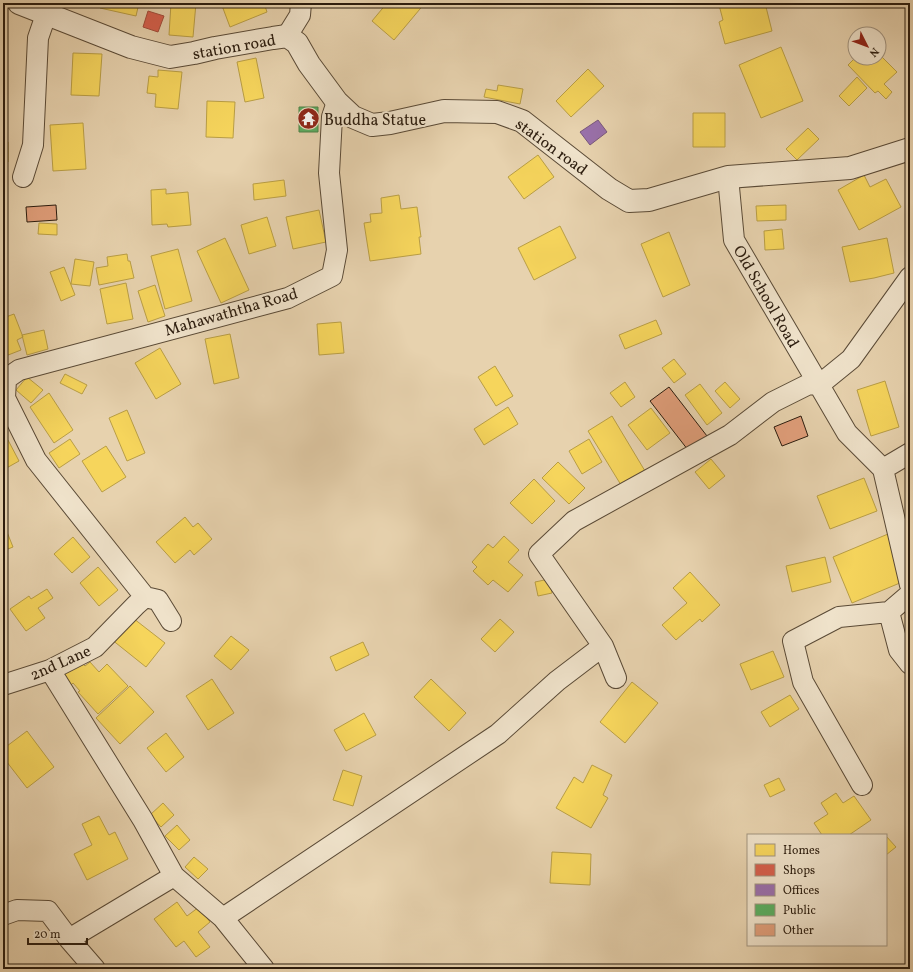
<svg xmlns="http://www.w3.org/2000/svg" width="913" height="972" font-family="Vollkorn,serif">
<rect width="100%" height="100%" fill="#e7d2ae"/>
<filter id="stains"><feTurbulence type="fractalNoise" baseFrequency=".005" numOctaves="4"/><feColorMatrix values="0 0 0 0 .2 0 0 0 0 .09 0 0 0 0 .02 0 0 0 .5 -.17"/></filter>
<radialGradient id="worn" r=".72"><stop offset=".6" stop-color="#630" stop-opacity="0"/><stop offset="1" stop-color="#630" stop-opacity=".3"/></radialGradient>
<!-- homes -->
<path fill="#f6d55c" stroke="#b99e45" d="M101 3H139L136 16 100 8Z
M171 3H196L193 37 169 35Z
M221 3H264L267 12 230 27Z
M277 3H296V8L277 7Z
M387 3H425L394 40 372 21Z
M726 3H765L772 31 725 44 719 22 723 20 719 5Z
M781 47 803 101 761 118 739 65Z
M73 53 102 54 99 96 71 95Z
M879 54 897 72 884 84 892 92 886 99 878 91 875 93 848 65 855 58H879Z
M256 58 264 98 245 102 237 62Z
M588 69 604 86 571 117 556 101Z
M158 70 182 72 178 109 155 107 156 94 147 93 149 76 158 77Z
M857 77 867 88 849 106 839 96Z
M498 85 523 89 520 104 484 97 486 89 497 91Z
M207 101 235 102 233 138 206 137Z
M693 113H725V147H693Z
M83 123 86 169 53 171 50 125Z
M808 128 819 139 797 160 786 149Z
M8 142V162H3V143Z
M538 155 554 177 524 199 508 177Z
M864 175 870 187 886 179 901 207 859 230 838 190Z
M284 180 286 196 254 200 253 184Z
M166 189V194L188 192 191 225 168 227 167 224 152 225 151 190Z
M399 195 401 209 417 207 421 237H419L421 254 370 261 364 223 371 222 370 214 382 213 381 198Z
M786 205V220L757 221 756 206Z
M319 210 326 242 293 249 286 217Z
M267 217 276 246 249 254 241 225Z
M39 223 57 224V235L38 234Z
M560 226 576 258 534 280 518 248Z
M782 229 784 249 765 250 764 231Z
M669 232 690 285 663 297 641 244Z
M225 238 249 290 221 303 197 251Z
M887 238 894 273 874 278 850 282 842 247Z
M178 249 192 301 165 309 151 256Z
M127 254 128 261H130L134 278 99 285 96 268 108 266 107 257Z
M75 259 94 262 90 286 71 284Z
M64 267 75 295 61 301 50 272Z
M126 283 133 319 107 324 100 289Z
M155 285 165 316 148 322 138 291Z
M14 314 23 337 17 340 21 350 3 357V318Z
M656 320 662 334 625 349 619 335Z
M341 322 344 353 319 355 317 324Z
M44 330 48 349 27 355 22 335Z
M230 334 239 378 214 384 205 339Z
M160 348 181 384 156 399 135 363Z
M674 359 686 374 674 383 662 368Z
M495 366 513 396 496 406 478 377Z
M65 374 87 385 82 394 60 383Z
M27 377 43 390 31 403 16 390Z
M885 381 899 427 871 436 857 390Z
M625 382 635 397 621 407 610 393Z
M725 382 740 399 730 408 715 391Z
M700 384 722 413 707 425 685 395Z
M49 393 73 430 54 443 30 407Z
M508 407 518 424 484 445 474 429Z
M651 408 670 433 647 450 628 425Z
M127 410 145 453 127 461 109 418Z
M612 416 645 471 621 485 588 431Z
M70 439 80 454 59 468 49 453Z
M589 439 602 462 582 474 569 451Z
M8 440 19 461 3 470V443Z
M106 446 126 477 102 492 82 461Z
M711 459 725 476 709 489 695 472Z
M558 462 585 488 569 504 542 478Z
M864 478 877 511 830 529 817 496Z
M534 479 555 501 532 524 510 503Z
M185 517 193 527 198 523 212 539 194 555 190 550 175 563 156 542Z
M3 522 13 547 3 551Z
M888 534 907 580 852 603 833 557Z
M504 536 519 550 508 562 523 575 508 592 493 580 488 585 473 571 477 567 472 562 488 544 493 548Z
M73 537 90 557 72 573 54 554Z
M825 557 831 582 792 592 786 566Z
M98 567 118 590 99 606 80 583Z
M690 572 720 605 702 622 700 619 676 640 662 625 687 603 673 588Z
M549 579 552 593 538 596 535 582Z
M47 589 53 598 38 608 45 618 26 631 10 609 29 596 31 599Z
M129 615 165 643 146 667 111 639Z
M500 619 514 632 495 652 481 639Z
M231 636 249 650 231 670 214 656Z
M363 642 369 655 336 671 330 657Z
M773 651 784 677 751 690 740 664Z
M79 660 85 666 90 662 99 672 107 664 128 686 98 714 78 692 80 691 73 683 71 685 63 676Z
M212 679 234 713 208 730 186 696Z
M431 679 466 713 449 731 414 697Z
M632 682 658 703 625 743 600 722Z
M130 686 154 712 120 744 96 718Z
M790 695 799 709 770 727 761 712Z
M364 713 376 735 346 751 334 730Z
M27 731 54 767 27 788 3 757V749Z
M166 733 184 757 166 772 147 748Z
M592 765 612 775 603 795 608 798 591 828 556 808 574 777 583 783Z
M343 770 362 776 353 806 333 800Z
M779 778 785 790 770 797 764 785Z
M836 793 843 803 854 796 871 820 849 835H822L814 823 828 814 821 803Z
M163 803 174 815 161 827 150 815Z
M99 816 109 835 115 832 128 859 87 880 74 854 92 845 82 824Z
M177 825 190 840 179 850 165 836Z
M886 836 896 847 886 855Z
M552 852 591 854 590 885 550 883Z
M194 857 208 869 198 879 185 867Z
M177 902 187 916 199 907 210 922 198 932 210 947 196 957 184 941 176 947 154 919Z"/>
<!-- shops -->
<path fill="#d6604d" stroke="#a34c3a" d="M148 11 164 16 158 32 143 27Z"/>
<!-- offices -->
<path fill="#9970ab" stroke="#78577c" d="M598 120 607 132 590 145 580 132Z"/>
<!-- public -->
<path fill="#5aae61" stroke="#4c8248" d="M299 107H318V132H299Z"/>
<!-- building -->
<path fill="#e09e7a" stroke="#2b1c0e" d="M56 205 57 220 27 222 26 207Z
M669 387 707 436 688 450 650 401Z
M801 416 808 436 782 446 774 427Z"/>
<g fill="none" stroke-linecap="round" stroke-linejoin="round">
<defs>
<path id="minor" d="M287 36 300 15 301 3
M23 177 33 145 38 38 50 3
M728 177 734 240 819 385 851 359 910 277
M3 375 6 379 5 398 36 460 145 597 158 600 171 621
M6 379 19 370 288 298 332 276 337 250 329 173 332 117 337 102
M883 469 910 585
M910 594 889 612 899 650 910 664
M50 670 143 820 174 876
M616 678 603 646 539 554 574 521 730 435 773 402 809 384 819 385 847 433 883 469 910 453
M3 685 50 670 95 647 136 605 145 597
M862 785 803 682 793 641 839 617 889 612
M3 915 17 910 48 911 69 939 174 876 223 918 498 734 557 681 603 646
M223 918 264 969
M69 939 95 969"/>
<path id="tertiary" d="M19 3 131 47 170 57 194 53 215 48 273 38 287 36 297 43 309 64 337 102 353 117 372 125 390 123 444 111 497 112 522 121 609 189 629 201 649 200 728 177 850 168 910 149"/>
</defs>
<!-- minor casing -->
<use href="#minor" stroke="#5a4a36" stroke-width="22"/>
<!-- tertiary casing -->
<use href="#tertiary" stroke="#5a4a36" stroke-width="24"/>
<!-- minor -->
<use href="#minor" stroke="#efe2ca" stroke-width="20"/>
<!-- tertiary -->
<use href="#tertiary" stroke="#efe2ca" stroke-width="22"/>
</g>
<!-- icons -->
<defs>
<symbol id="temple-disc" viewBox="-11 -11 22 22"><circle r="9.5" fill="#8f2418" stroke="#efe2ca"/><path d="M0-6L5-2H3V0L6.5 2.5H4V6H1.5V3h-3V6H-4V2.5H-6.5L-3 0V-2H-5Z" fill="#fff"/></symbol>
</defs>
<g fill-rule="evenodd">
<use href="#temple-disc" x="296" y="106" width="25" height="25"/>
</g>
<g text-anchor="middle" stroke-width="4" stroke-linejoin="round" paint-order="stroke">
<!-- street labels -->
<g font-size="16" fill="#2b1c0e" stroke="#efe2ca">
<text transform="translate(234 46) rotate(-10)" y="6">station road</text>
<text transform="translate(552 146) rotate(36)" y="6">station road</text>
<text transform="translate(767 296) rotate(60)" y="6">Old School Road</text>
<text transform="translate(231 311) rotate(-16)" y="6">Mahawaththa Road</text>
<text transform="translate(60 662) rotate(-24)" y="6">2nd Lane</text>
</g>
<!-- poi labels -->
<g font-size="16" fill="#2b1c0e" stroke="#efe2ca" text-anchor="start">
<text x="324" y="125">Buddha Statue</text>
</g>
</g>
<!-- margin -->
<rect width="913" height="972" fill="none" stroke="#e7d2ae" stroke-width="16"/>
<rect x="4" y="4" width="905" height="964" fill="none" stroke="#2b1c0e" stroke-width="2"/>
<rect x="8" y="8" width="897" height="956" fill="none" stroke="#2b1c0e"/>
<!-- legend -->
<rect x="747" y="834" width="140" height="112" fill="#efe2ca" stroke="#a1937f"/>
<rect x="755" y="844" width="20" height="12" fill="#f6d55c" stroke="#a1937f"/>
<text x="783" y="854" font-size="12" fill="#2b1c0e">Homes</text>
<rect x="755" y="864" width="20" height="12" fill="#d6604d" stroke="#a1937f"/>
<text x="783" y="874" font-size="12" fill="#2b1c0e">Shops</text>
<rect x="755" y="884" width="20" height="12" fill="#9970ab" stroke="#a1937f"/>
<text x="783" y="894" font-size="12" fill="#2b1c0e">Offices</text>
<rect x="755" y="904" width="20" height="12" fill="#5aae61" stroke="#a1937f"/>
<text x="783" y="914" font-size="12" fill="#2b1c0e">Public</text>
<rect x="755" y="924" width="20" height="12" fill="#e09e7a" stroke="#a1937f"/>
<text x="783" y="934" font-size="12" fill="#2b1c0e">Other</text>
<!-- north arrow -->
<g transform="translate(867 46) rotate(132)"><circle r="19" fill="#efe2ca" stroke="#a1937f"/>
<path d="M0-3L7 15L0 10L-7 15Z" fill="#8f2418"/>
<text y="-6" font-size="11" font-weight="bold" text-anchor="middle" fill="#2b1c0e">N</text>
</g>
<!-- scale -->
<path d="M28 938v6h59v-6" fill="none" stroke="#2b1c0e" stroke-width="2"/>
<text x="34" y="938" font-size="12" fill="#2b1c0e" stroke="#efe2ca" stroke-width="3" paint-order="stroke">20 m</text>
<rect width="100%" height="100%" filter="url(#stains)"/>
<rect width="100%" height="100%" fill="url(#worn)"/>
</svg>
